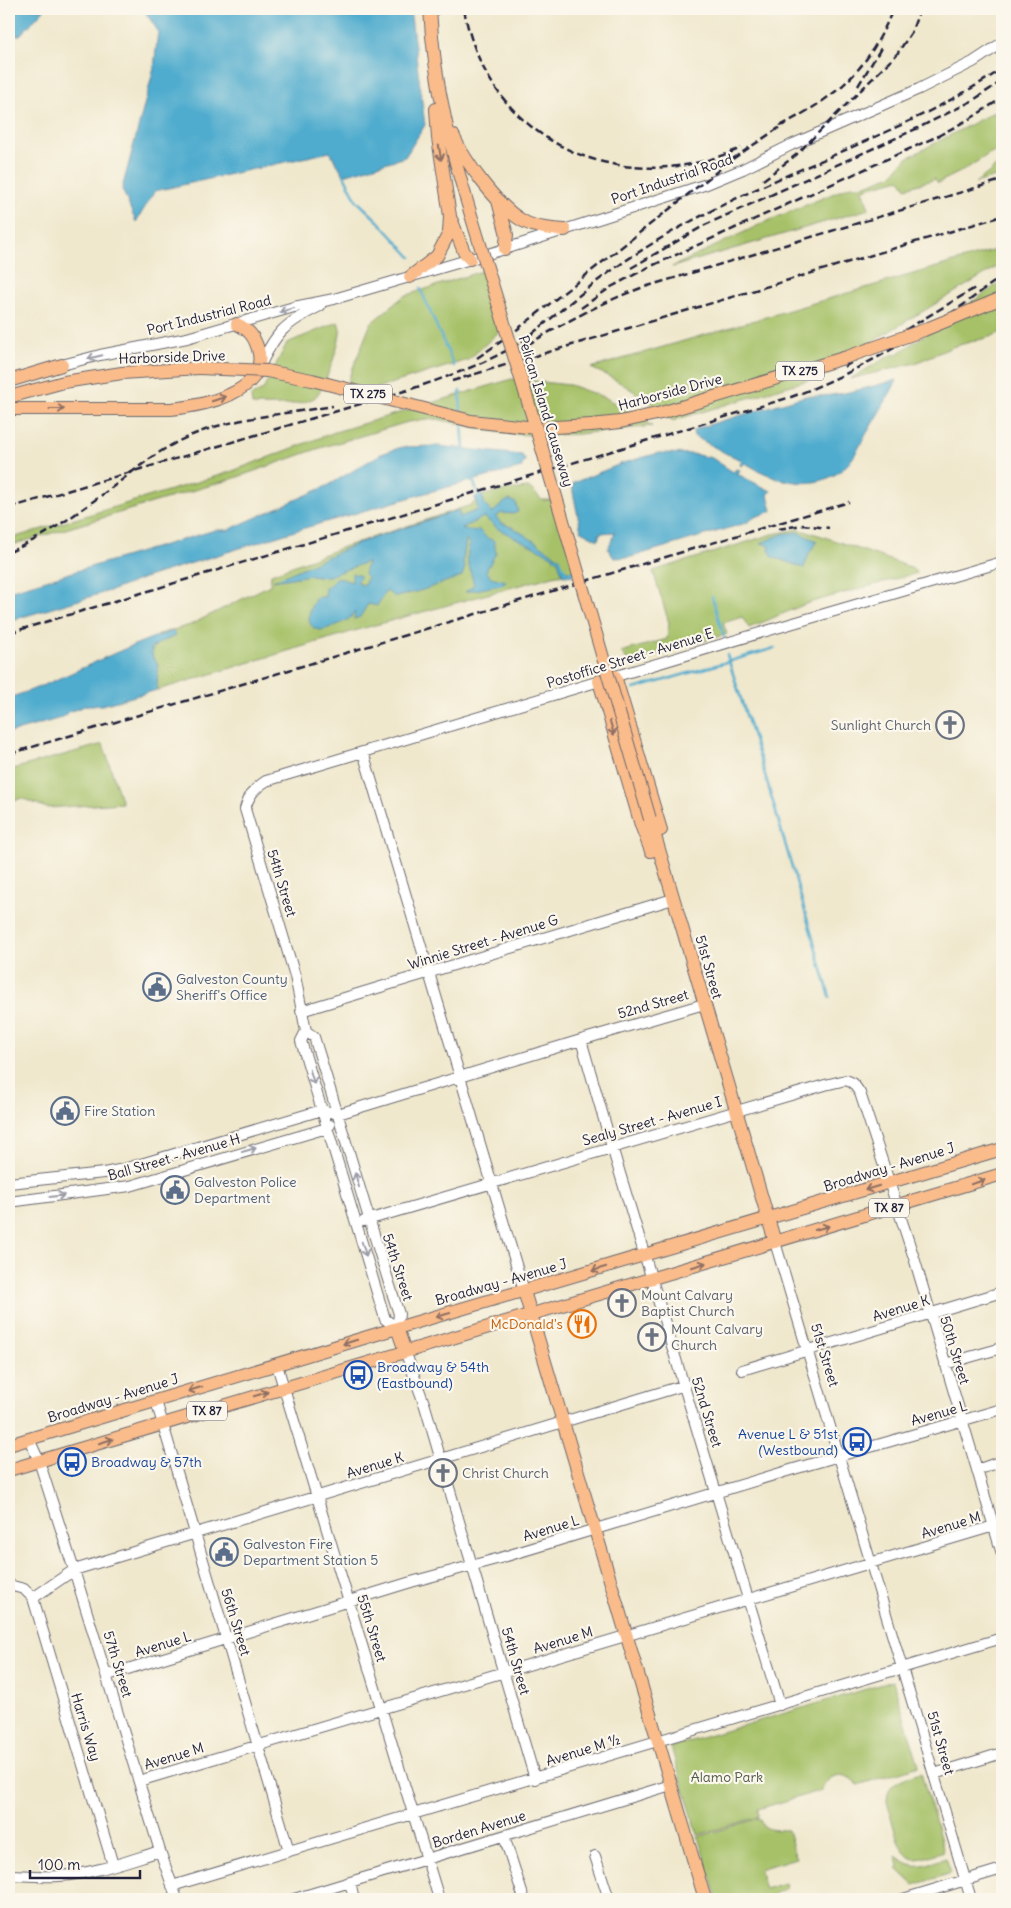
<svg xmlns="http://www.w3.org/2000/svg" width="1011" height="1908" font-family="Delius,sans-serif">
<rect width="100%" height="100%" fill="#fbf7ec"/>
<filter id="ink" filterUnits="userSpaceOnUse"><feTurbulence type="fractalNoise" baseFrequency=".02" numOctaves="2"/><feDisplacementMap in="SourceGraphic" scale="10" xChannelSelector="R" yChannelSelector="G"/><feConvolveMatrix kernelMatrix="1 2 1 2 8 2 1 2 1" color-interpolation-filters="sRGB"/></filter>
<filter id="wash" filterUnits="userSpaceOnUse"><feTurbulence type="fractalNoise" baseFrequency=".0096" numOctaves="4" result="noise"/><feDisplacementMap in="SourceGraphic" scale="20" xChannelSelector="R" yChannelSelector="G"/><feGaussianBlur stdDeviation="1.12" result="paint"/><feColorMatrix in="noise" values="0 0 0 0 0 0 0 0 0 0 0 0 0 0 0 0 0 1.4 0 .05"/><feComposite in="paint" operator="in"/></filter>
<g filter="url(#wash)">
<rect width="100%" height="100%" fill="#f0e8cd"/>
<!-- green -->
<path fill="#a6c168" stroke="#647252" d="M994 112 1002 118V154L992 152 964 170 938 183 935 179 906 188 900 179 863 189 869 209 672 267 763 223 851 186H863L892 175 907 158Z
M1002 158V175L975 183 991 171Z
M1002 248V264L808 380 672 421C645 398 623 382 591 368Z
M482 271 501 330 468 360 344 398 350 375 371 323 404 296Z
M1002 281V332L990 337 955 346 915 363 850 379 889 356 899 353Z
M338 322C339 325 341 329 340 333 339 345 324 392 314 398 299 407 270 405 252 405L251 396 263 390 287 343Z
M512 379 570 385 606 398 652 426 579 434 528 435 502 433 437 419 408 422 317 449 232 479 9 546V539L230 472 335 432Z
M530 488 542 500H560L580 573 557 575 361 629 158 690 150 656 159 634 190 625 270 585 271 574 346 546 471 505 484 495 506 490Z
M797 529 819 535 910 567 917 573 808 603 749 628 742 617 723 623 727 634 629 662 621 652 667 639 669 623 653 571 773 534Z
M103 744 122 803 47 808 21 798 9 804V770Z
M893 1681 919 1766 858 1785C846 1771 829 1772 822 1790L758 1809V1817L698 1835 671 1747Z
M921 1773 944 1851C936 1854 926 1858 917 1859 898 1861 892 1816 887 1802 887 1781 904 1778 921 1773Z
M759 1818C765 1833 776 1829 788 1830L796 1858 759 1869 765 1889 784 1883 786 1888 776 1893 770 1899H717L698 1837Z
M896 1856C916 1871 923 1865 946 1858L951 1873 914 1885 897 1869 899 1866Z"/>
<!-- water -->
<path fill="#50acce" stroke="#396784" d="M9 9H45L20 35 9 36Z
M140 9H410L425 125 405 157 344 175 330 152 155 191 136 222 122 189 154 68 158 31 144 10Z
M897 380C888 398 878 414 868 431 862 441 856 455 848 464 819 495 777 482 745 463L742 466 740 465 742 460 727 454 694 436 693 431 698 428 806 396C837 398 868 387 897 380Z
M437 446 522 455 525 460 521 468 429 492 298 530 144 578 116 589 9 621V591L215 530H228L329 485 381 454 402 447Z
M659 453 693 454 712 458 733 472 736 469 740 470 737 474 771 491 768 495 772 511 755 517 746 523 631 557 614 558 608 549 615 532 600 533 598 540 581 531 573 492V483L623 463Z
M482 495 485 505 492 513 506 501 510 500 516 503 518 512 513 514 502 513 496 517 501 523 514 528 560 558 564 570 568 571 576 570 577 575 563 576 558 561 552 556 498 529 484 517 462 528 475 532 478 529 487 538 494 541 496 553 486 571 491 577 506 581 501 585 465 592 474 585 467 559 469 544 466 539 463 562 465 567 462 576 423 590 396 597 386 591 377 606 368 604 360 617 354 619 355 612C353 614 350 619 347 620 343 623 325 630 320 630 303 628 309 606 317 597H325V588L331 584 336 577 352 582V573L361 576 357 580 360 585 365 584 367 577 364 574 367 562 326 577 310 575 273 581 361 542 459 510 460 517 478 510 475 497Z
M797 532 817 541 809 554 804 568 773 557 769 550 770 546 761 543 782 534Z
M173 631 176 636 161 642 151 648 153 658 158 664 157 690 102 705H87L69 712 61 718 9 733V698C65 680 116 648 173 631Z"/>
<g fill="none" stroke-linecap="round" stroke-linejoin="round">
<!-- stream -->
<path stroke="#50acce" stroke-width="2.5" d="M344 175 357 201 378 221 411 257
M420 288 454 366
M460 391 461 414
M462 422 464 451
M472 478 480 499
M559 559 566 572
M712 597 724 637
M727 655 763 768 830 997
M634 689 775 648"/>
</g>
</g>
<g filter="url(#ink)">
<g fill="none" stroke-linecap="round" stroke-linejoin="round">
<defs>
<path id="minor" d="M62 365 100 355 187 338 294 307 334 299 505 249 707 184 743 169 791 145 919 89 973 62 1002 43
M259 368C276 332 284 324 320 306
M363 752 524 1291
M301 1011 673 899
M306 1031 314 1037C343 1130 369 1222 399 1314L397 1328 385 1319 301 1041 306 1031 295 976 245 809C249 795 254 789 266 781L773 629 1002 562
M581 1040 704 1004
M9 1183 104 1173 124 1169 322 1110 338 1114 581 1040 612 1147 780 1705
M9 1202 130 1186 327 1128 330 1125
M364 1221 825 1085 846 1080 853 1083 860 1093 915 1261 1002 1554
M775 1242 971 1899
M405 1351 425 1406 535 1779
M945 1364 1002 1348
M277 1365 439 1899
M742 1370 1002 1292
M156 1401 289 1851
M29 1439 39 1461 74 1570 160 1851 177 1899
M977 1470 1002 1461
M9 1585 24 1589 33 1598 113 1865
M33 1598 74 1570 685 1385
M108 1675 411 1582 500 1558 787 1471 1002 1409
M934 1774 1002 1753
M139 1781 994 1526
M504 1836 524 1899
M595 1856 609 1899
M9 1875C26 1875 42 1877 59 1876 93 1874 127 1861 160 1851
M350 1882 354 1899
M172 1886 1002 1638
M294 1899 671 1785
M903 1899 1002 1869"/>
<path id="major" d="M430 9C434 87 452 154 475 228
M453 135C465 162 498 207 523 221 536 228 550 229 565 230
M498 201 507 235 505 249
M452 221 464 252 470 259
M410 277 437 256 449 233 450 216 438 138 436 109
M9 381 62 365
M9 397 64 382 122 373 199 368
M9 409H171C200 406 271 393 258 349 254 336 249 330 237 324
M536 428 591 425
M615 676 661 830
M599 681 641 825 651 851
M650 819 775 1242
M524 1291 705 1899
M397 1328 405 1351
M9 1445 397 1328 1002 1149
M9 1470 1002 1174"/>
</defs>
<!-- minor casing -->
<use href="#minor" stroke="#6a676e" stroke-width="12"/>
<!-- major casing -->
<use href="#major" stroke="#6a676e" stroke-width="14"/>
<!-- minor -->
<use href="#minor" stroke="#fff" stroke-width="10"/>
<!-- major -->
<use href="#major" stroke="#fabc8b" stroke-width="12"/>
<!-- rail -->
<path stroke="#22223b" stroke-width="2.5" stroke-dasharray="8 4" stroke-linecap="butt" d="M464 9C487 142 621 202 741 148
M858 86 883 45
M780 126C839 95 867 72 893 9
M763 180 796 155 897 54 911 33 920 9
M631 268 705 225 918 128 972 101 1002 81
M581 308 611 287 647 268 938 136 973 117 1002 98
M527 345C564 323 600 303 641 288L1002 180
M477 358 509 336 734 158 786 123
M844 367 975 288
M452 381 1002 216
M9 508 408 390C444 378 483 365 516 345 539 330 559 311 581 294 614 267 651 243 688 223 790 167 905 134 1002 69
M778 529 803 525 829 528
M9 552C49 535 83 509 118 483 137 468 156 453 177 442 225 417 281 415 333 406
M9 633 791 397C851 375 905 343 959 308 973 298 987 286 1002 277
M9 754 849 502"/>
<defs>
<path id="major-bridge" d="M475 228 536 428 650 819
M199 368 267 371 312 380 471 421 536 428
M591 425 620 422 661 413 847 357 924 330 1002 298"/>
</defs>
<!-- major-bridge casing -->
<use href="#major-bridge" stroke="#6a676e" stroke-width="14" stroke-linecap="butt"/>
<!-- major-bridge -->
<use href="#major-bridge" stroke="#fabc8b" stroke-width="12"/>
</g>
<!-- one-way arrows -->
<defs><path id="oneway-shaft" d="M-6 0H5M1.5-3L5.5 0L1.5 3" fill="none" stroke-width="1.6" stroke-linecap="round" stroke-linejoin="round" transform="scale(1.25)"/></defs>
<g stroke="#8e6f63">
<use href="#oneway-shaft" transform="translate(440 153) rotate(81)"/>
<use href="#oneway-shaft" transform="translate(219 399) rotate(-18)"/>
<use href="#oneway-shaft" transform="translate(57 409)"/>
<use href="#oneway-shaft" transform="translate(612 728) rotate(73)"/>
<use href="#oneway-shaft" transform="translate(978 1182) rotate(-17)"/>
<use href="#oneway-shaft" transform="translate(872 1188) rotate(163)"/>
<use href="#oneway-shaft" transform="translate(822 1228) rotate(-16)"/>
<use href="#oneway-shaft" transform="translate(699 1265) rotate(-17)"/>
<use href="#oneway-shaft" transform="translate(599 1269) rotate(163)"/>
<use href="#oneway-shaft" transform="translate(443 1315) rotate(164)"/>
<use href="#oneway-shaft" transform="translate(350 1342) rotate(163)"/>
<use href="#oneway-shaft" transform="translate(195 1389) rotate(163)"/>
<use href="#oneway-shaft" transform="translate(261 1394) rotate(-17)"/>
<use href="#oneway-shaft" transform="translate(106 1441) rotate(-17)"/>
</g>
<g stroke="#9c9ca7">
<use href="#oneway-shaft" transform="translate(287 310) rotate(164)"/>
<use href="#oneway-shaft" transform="translate(95 357) rotate(166)"/>
<use href="#oneway-shaft" transform="translate(312 1077) rotate(73)"/>
<use href="#oneway-shaft" transform="translate(249 1150) rotate(-16)"/>
<use href="#oneway-shaft" transform="translate(357 1180) rotate(-106)"/>
<use href="#oneway-shaft" transform="translate(57 1196) rotate(-7)"/>
<use href="#oneway-shaft" transform="translate(364 1249) rotate(73)"/>
</g>
</g>
<!-- icons -->
<defs>
<symbol id="church-ring" viewBox="-11 -11 22 22"><circle r="9.5" fill="#fbf7ec" stroke="#6b7280" stroke-width="1.5"/><path d="M-1.2-6h2.4v3.5h3.3v2.4h-3.3V6h-2.4V-.1h-3.3v-2.4h3.3Z" fill="#6b7280"/></symbol>
<symbol id="civic-ring" viewBox="-11 -11 22 22"><circle r="9.5" fill="#fbf7ec" stroke="#5c6f8a" stroke-width="1.5"/><path d="M-.6-6.5H3V-4.5H.6V-3L4-1V1h2V6H-6V1h2V-1L-.6-3ZM-1.2 2.5V6h2.4V2.5Z" fill="#5c6f8a"/></symbol>
<symbol id="restaurant-ring" viewBox="-11 -11 22 22"><circle r="9.5" fill="#fbf7ec" stroke="#e8710a" stroke-width="1.5"/><path d="M-5-6h1v4h1v-4h1v4h1v-4h1v5L-1.5 .5V6h-2V.5L-5-1ZM5-6V6H3V1.5H1.5Q1.5-4 5-6Z" fill="#e8710a"/></symbol>
<symbol id="bus-ring" viewBox="-11 -11 22 22"><circle r="9.5" fill="#fbf7ec" stroke="#1a4fb4" stroke-width="1.5"/><path d="M-5-6H5V4H4V6H2V4H-2V6H-4V4H-5ZM-3.5-4V0h7V-4ZM-3.5 1.2v1.5H-2V1.2ZM2 1.2v1.5H3.5V1.2Z" fill="#1a4fb4"/></symbol>
</defs>
<g fill-rule="evenodd">
<use href="#church-ring" x="934" y="709" width="32" height="32"/>
<use href="#civic-ring" x="141" y="971" width="32" height="32"/>
<use href="#civic-ring" x="49" y="1095" width="32" height="32"/>
<use href="#civic-ring" x="159" y="1174" width="32" height="32"/>
<use href="#church-ring" x="606" y="1287" width="32" height="32"/>
<use href="#restaurant-ring" x="566" y="1308" width="32" height="32"/>
<use href="#church-ring" x="636" y="1321" width="32" height="32"/>
<use href="#bus-ring" x="342" y="1359" width="32" height="32"/>
<use href="#bus-ring" x="841" y="1426" width="32" height="32"/>
<use href="#bus-ring" x="56" y="1446" width="32" height="32"/>
<use href="#church-ring" x="427" y="1457" width="32" height="32"/>
<use href="#civic-ring" x="208" y="1536" width="32" height="32"/>
</g>
<g text-anchor="middle" stroke-width="4.5" stroke-linejoin="round" paint-order="stroke">
<!-- shield labels -->
<g fill="#fbf7ec" stroke="#636270" stroke-width="1">
<rect x="776" y="361.5" width="48" height="19" rx="4"/>
<rect x="344" y="384.5" width="48" height="19" rx="4"/>
<rect x="869" y="1198.5" width="40" height="19" rx="4"/>
<rect x="187" y="1401.5" width="40" height="19" rx="4"/>
</g>
<g font-size="12" font-weight="bold" fill="#22223b">
<text x="800" y="375">TX 275</text>
<text x="368" y="398">TX 275</text>
<text x="889" y="1212">TX 87</text>
<text x="207" y="1415">TX 87</text>
</g>
<!-- street labels -->
<g font-size="14" fill="#22223b" stroke="#fbf7ec">
<text transform="translate(672 179) rotate(-19)" y="5">Port Industrial Road</text>
<text transform="translate(209 315) rotate(-14)" y="5">Port Industrial Road</text>
<text transform="translate(172 357) rotate(-2)" y="5">Harborside Drive</text>
<text transform="translate(670 392) rotate(-15)" y="5">Harborside Drive</text>
<text transform="translate(546 411) rotate(73)" y="5">Pelican Island Causeway</text>
<text transform="translate(630 658) rotate(-17)" y="5">Postoffice Street - Avenue E</text>
<text transform="translate(282 883) rotate(73)" y="5">54th Street</text>
<text transform="translate(483 942) rotate(-17)" y="5">Winnie Street - Avenue G</text>
<text transform="translate(709 967) rotate(74)" y="5">51st Street</text>
<text transform="translate(653 1004) rotate(-16)" y="5">52nd Street</text>
<text transform="translate(652 1121) rotate(-16)" y="5">Sealy Street - Avenue I</text>
<text transform="translate(174 1157) rotate(-16)" y="5">Ball Street - Avenue H</text>
<text transform="translate(889 1167) rotate(-17)" y="5">Broadway - Avenue J</text>
<text transform="translate(398 1267) rotate(72)" y="5">54th Street</text>
<text transform="translate(501 1282) rotate(-16)" y="5">Broadway - Avenue J</text>
<text transform="translate(901 1308) rotate(-17)" y="5">Avenue K</text>
<text transform="translate(955 1350) rotate(73)" y="5">50th Street</text>
<text transform="translate(825 1355) rotate(73)" y="5">51st Street</text>
<text transform="translate(113 1398) rotate(-17)" y="5">Broadway - Avenue J</text>
<text transform="translate(707 1412) rotate(73)" y="5">52nd Street</text>
<text transform="translate(939 1413) rotate(-16)" y="5">Avenue L</text>
<text transform="translate(375 1465) rotate(-17)" y="5">Avenue K</text>
<text transform="translate(951 1525) rotate(-17)" y="5">Avenue M</text>
<text transform="translate(551 1528) rotate(-17)" y="5">Avenue L</text>
<text transform="translate(236 1622) rotate(73)" y="5">56th Street</text>
<text transform="translate(372 1628) rotate(73)" y="5">55th Street</text>
<text transform="translate(563 1640) rotate(-17)" y="5">Avenue M</text>
<text transform="translate(163 1644) rotate(-17)" y="5">Avenue L</text>
<text transform="translate(516 1661) rotate(74)" y="5">54th Street</text>
<text transform="translate(118 1664) rotate(73)" y="5">57th Street</text>
<text transform="translate(86 1727) rotate(73)" y="5">Harris Way</text>
<text transform="translate(941 1743) rotate(74)" y="5">51st Street</text>
<text transform="translate(583 1750) rotate(-17)" y="5">Avenue M ½</text>
<text transform="translate(174 1756) rotate(-17)" y="5">Avenue M</text>
<text transform="translate(479 1829) rotate(-17)" y="5">Borden Avenue</text>
</g>
<!-- worship labels -->
<g font-size="14" fill="#5b616d" stroke="#fbf7ec" text-anchor="start">
<text x="931" y="730" text-anchor="end">Sunlight Church</text>
<text x="641" y="1300">Mount Calvary<tspan x="641" dy="16">Baptist Church</tspan></text>
<text x="671" y="1334">Mount Calvary<tspan x="671" dy="16">Church</tspan></text>
<text x="462" y="1478">Christ Church</text>
</g>
<!-- service labels -->
<g font-size="14" fill="#4e5e75" stroke="#fbf7ec" text-anchor="start">
<text x="176" y="984">Galveston County<tspan x="176" dy="16">Sheriff's Office</tspan></text>
<text x="84" y="1116">Fire Station</text>
<text x="194" y="1187">Galveston Police<tspan x="194" dy="16">Department</tspan></text>
<text x="243" y="1549">Galveston Fire<tspan x="243" dy="16">Department Station 5</tspan></text>
</g>
<!-- food labels -->
<g font-size="14" fill="#c56008" stroke="#fbf7ec" text-anchor="end">
<text x="563" y="1329">McDonald's</text>
</g>
<!-- transit labels -->
<g font-size="14" fill="#164399" stroke="#fbf7ec" text-anchor="start">
<text x="377" y="1372">Broadway &amp; 54th<tspan x="377" dy="16">(Eastbound)</tspan></text>
<text x="838" y="1439" text-anchor="end">Avenue L &amp; 51st<tspan x="838" dy="16">(Westbound)</tspan></text>
<text x="91" y="1467">Broadway &amp; 57th</text>
</g>
<!-- park labels -->
<g font-size="14" fill="#505a4b" stroke="#fbf7ec">
<text x="727" y="1782">Alamo Park</text>
</g>
</g>
<!-- margin -->
<rect width="1011" height="1908" fill="none" stroke="#fbf7ec" stroke-width="30"/>
<!-- scale -->
<path d="M30 1870v8h110v-8" fill="none" stroke="#22223b" stroke-width="2.5"/>
<text x="38" y="1870" font-size="15" fill="#22223b" stroke="#fbf7ec" stroke-width="4" paint-order="stroke">100 m</text>
</svg>
